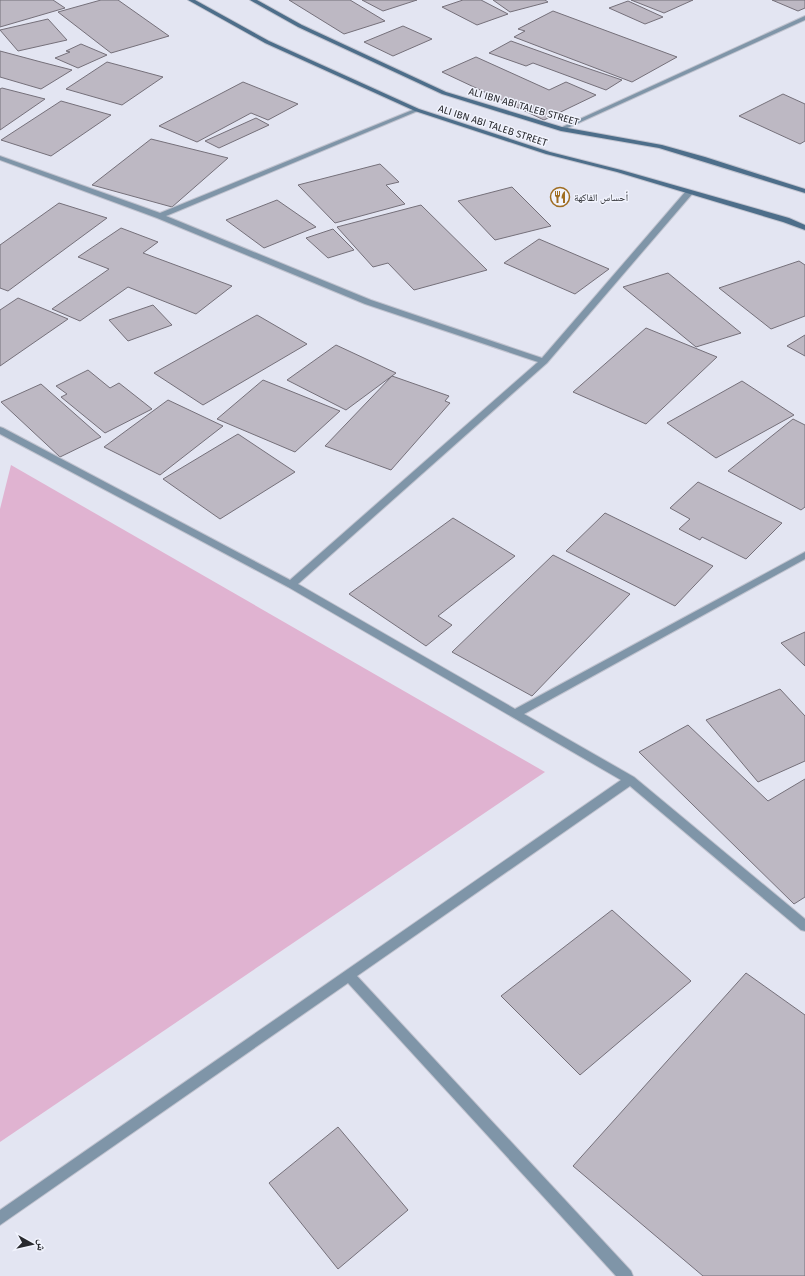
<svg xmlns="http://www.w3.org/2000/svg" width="805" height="1276" font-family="'Fira Sans','Noto Naskh Arabic',sans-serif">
<rect width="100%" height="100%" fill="#e3e5f2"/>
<!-- green -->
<path fill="#e0b3d1" d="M11 465 545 772 0 1142V509Z"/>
<!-- building -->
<path fill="#bdb8c3" stroke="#75707a" d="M0 0H53L65 8 0 27Z
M101 0H118L169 36 111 53 58 12Z
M289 0H350L385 21 344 34Z
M362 0H417L383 11Z
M463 0H481L508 14 477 25 442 7Z
M493 0H545L548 2 510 12Z
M631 0H693L664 13Z
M772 0H805V8L798 11Z
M628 1 663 17 645 24 609 8Z
M553 11 677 57 632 82 514 37 525 31 518 29Z
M48 19 67 40 18 51 0 30Z
M403 26 432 39 393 56 364 42Z
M511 41 572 63 622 80 606 90 533 63 526 66 489 53Z
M81 44 107 55 78 68 55 58 70 52 66 51Z
M0 51 41 62 72 70 41 89 0 77Z
M476 57 549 90 566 82 596 95 544 120 442 72Z
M107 62 163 77 122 105 66 89Z
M243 82 298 104 268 120 251 113 197 142 159 126Z
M2 88 45 99 0 130V89Z
M783 94 805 104V141L800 144 739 116Z
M61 101 111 115 51 156 1 140Z
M256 118 269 125 219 148 205 141Z
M151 139 228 158 172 207 92 185Z
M380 164 399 182 386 185 405 204 335 223 298 185Z
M512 187 551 226 495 240 458 201Z
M277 200 316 227 264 248 226 220Z
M59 203 107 218 8 291 0 288V245Z
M421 205 487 270 414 290 388 263 373 267 337 227Z
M121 228 158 242 143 253 232 286 196 314 128 287 80 321 52 309 109 269 78 257Z
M333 229 354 250 328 258 306 238Z
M539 239 609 269 575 294 504 263Z
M799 261 805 265V316L771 329 719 288Z
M668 273 741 333 696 347 623 287Z
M18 298 68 319 0 366V310Z
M153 305 172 325 128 341 109 320Z
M257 315 307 344 203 405 154 373Z
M646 328 717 357 646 424 573 392Z
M805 335V356L787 346Z
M336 345 396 373 346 410 287 380Z
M88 370 110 388 119 383 152 409 105 433 61 397 67 394 56 386Z
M392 376 449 396 445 401 450 403 391 470 325 446Z
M263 380 340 411 295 452 217 419Z
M742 381 794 415 716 458 667 423Z
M41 384 101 437 60 457 1 402Z
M168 400 223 426 160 475 104 447Z
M793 419 805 425V507L801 510 728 471Z
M238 434 295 472 220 519 163 479Z
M698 482 782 523 746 559 702 537 700 540 679 529 690 519 670 508Z
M605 513 713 566 675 606 566 551Z
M453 518 515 556 438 616 452 625 426 646 349 594Z
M553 555 630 594 532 696 452 652Z
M805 632V666L781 643Z
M780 689 805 716V761L758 782 706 720Z
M688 725 768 801 805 779V897L794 904 639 752Z
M612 910 691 981 580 1075 501 996Z
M746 973 805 1015V1276H703L573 1166Z
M338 1127 408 1210 338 1269 269 1183Z"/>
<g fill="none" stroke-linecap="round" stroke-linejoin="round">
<defs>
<path id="street" d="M805 16V20L563 130 558 129Z
M415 109 420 110 166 216 371 300 542 358 686 191 693 193 547 363 298 584 515 709 805 552V559L524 714 634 777 805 919V931L801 930 630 786 357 976 631 1271 633 1276H616L348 983 0 1225V1210L621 780 288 587 0 434V427L3 428 290 580 538 362 365 304 157 218 0 160V156L160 213Z"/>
<path id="secondary" d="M188 0H195L269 41 419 109 550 152 621 170 789 218 805 225V230L783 222 617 172 546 154 415 111 265 43Z
M250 0H257L302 25 446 92 562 127 662 145 705 157 805 189V193L659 148 561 131 442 94 298 27Z"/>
</defs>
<!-- street casing -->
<use href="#street" stroke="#c1c3cf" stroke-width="2"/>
<!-- secondary casing -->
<use href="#secondary" stroke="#c1c3cf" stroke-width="2"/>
<!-- street -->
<use href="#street" fill="#7f95a8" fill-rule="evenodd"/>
<!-- secondary -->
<use href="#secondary" fill="#4d6e8a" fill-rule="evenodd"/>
</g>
<!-- icons -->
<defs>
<symbol id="restaurant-ring" viewBox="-11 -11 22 22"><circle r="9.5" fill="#f1f3fd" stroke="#9f6d22" stroke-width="1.5"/><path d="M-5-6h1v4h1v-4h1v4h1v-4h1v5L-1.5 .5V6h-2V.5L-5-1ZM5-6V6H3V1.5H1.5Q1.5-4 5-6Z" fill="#9f6d22"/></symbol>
</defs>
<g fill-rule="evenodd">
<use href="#restaurant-ring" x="549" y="186" width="22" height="22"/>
</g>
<g text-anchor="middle" stroke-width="3" stroke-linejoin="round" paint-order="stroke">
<!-- far-street labels -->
<g font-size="10" fill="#28292e" stroke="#f1f3fd">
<text transform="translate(524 106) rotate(16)" y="4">ALI IBN ABI TALEB STREET</text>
<text transform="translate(493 125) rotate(18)" y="4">ALI IBN ABI TALEB STREET</text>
</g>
<!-- far-poi labels -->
<g font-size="10" fill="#28292e" stroke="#f1f3fd" text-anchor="start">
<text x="574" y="201">أحساس الفاكهة</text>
</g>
</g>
<!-- north arrow -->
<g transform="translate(32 1244) rotate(98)" stroke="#f1f3fd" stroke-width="3" paint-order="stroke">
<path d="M0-3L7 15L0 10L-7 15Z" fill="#28292e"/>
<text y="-6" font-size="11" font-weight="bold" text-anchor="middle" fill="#28292e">ش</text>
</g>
</svg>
